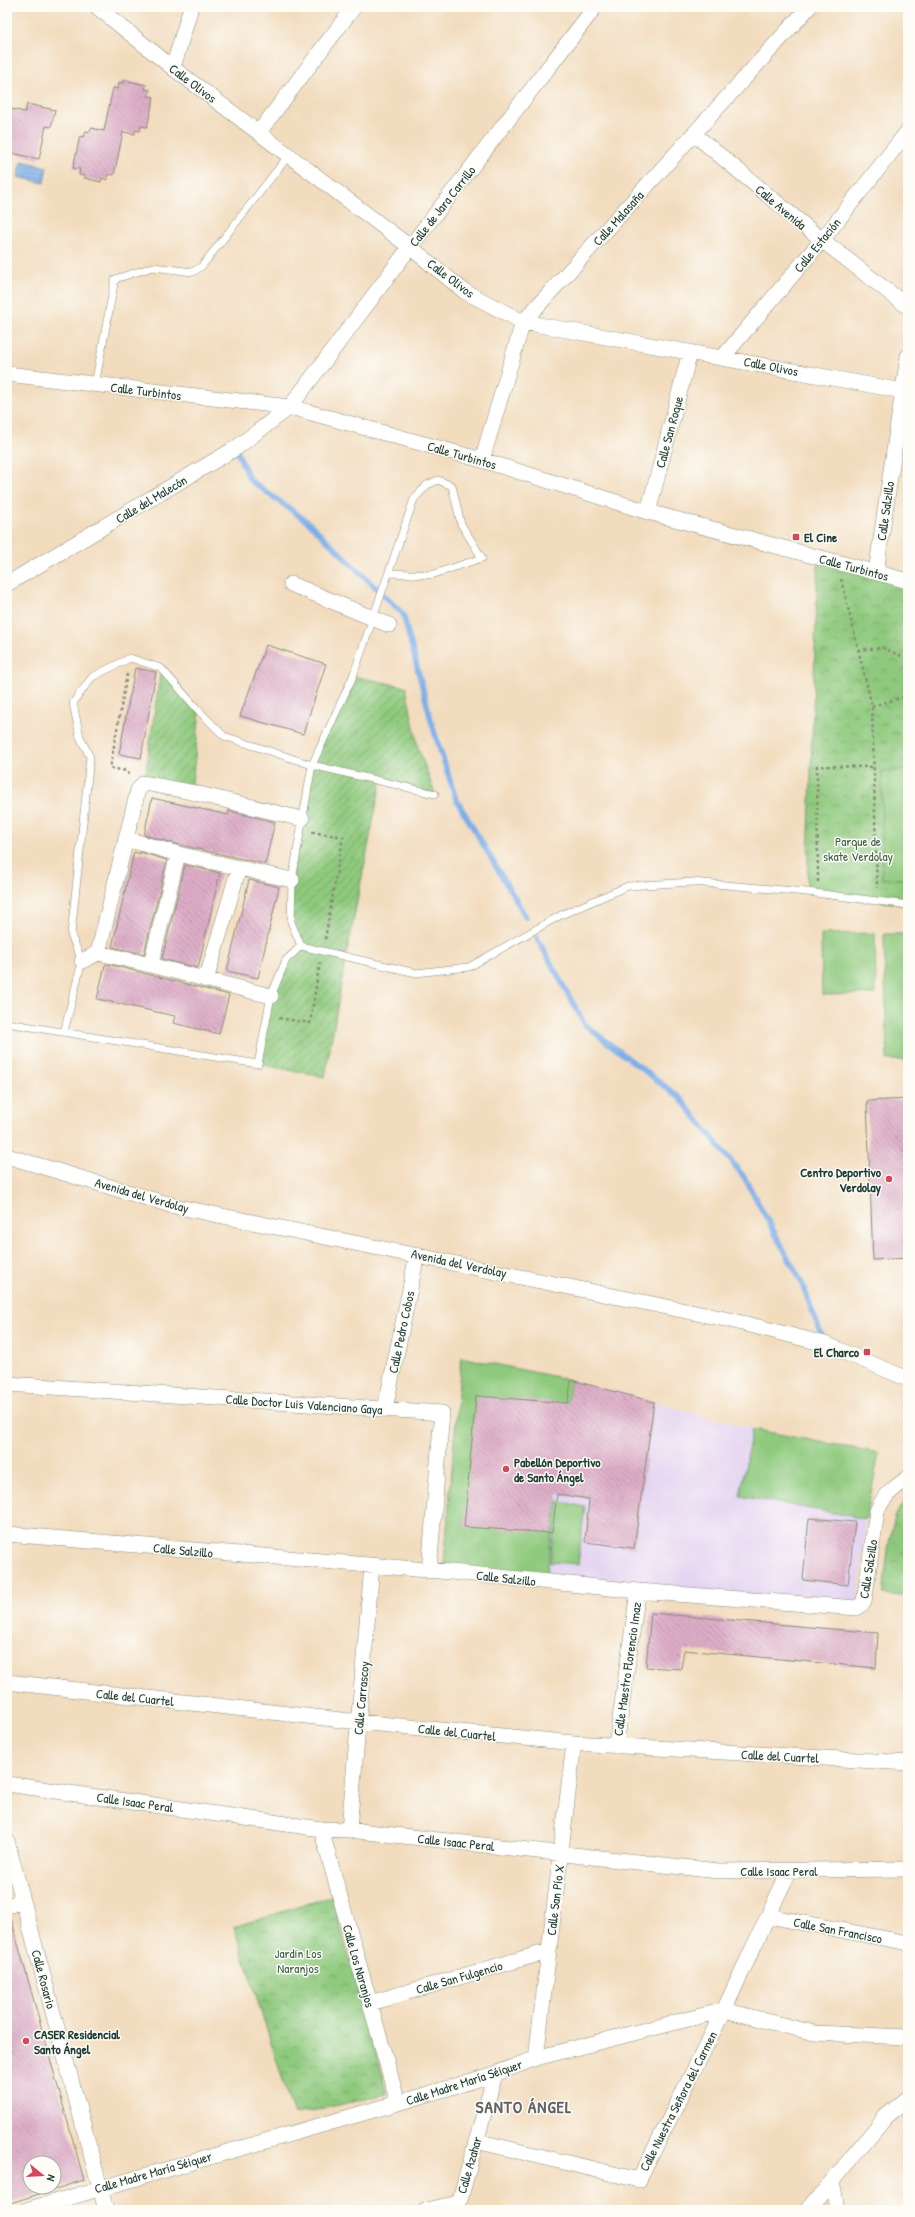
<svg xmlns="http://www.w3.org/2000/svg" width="915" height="2217" font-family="'Patrick Hand',sans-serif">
<defs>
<pattern id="park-crowns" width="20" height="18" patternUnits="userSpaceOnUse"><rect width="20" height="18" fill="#8ec97d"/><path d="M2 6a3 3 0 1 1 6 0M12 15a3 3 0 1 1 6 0" fill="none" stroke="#73a467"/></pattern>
<pattern id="garden-furrows" width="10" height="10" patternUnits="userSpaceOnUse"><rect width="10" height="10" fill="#8ec97d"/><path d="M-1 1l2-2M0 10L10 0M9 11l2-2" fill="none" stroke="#73a467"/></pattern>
<pattern id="water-rules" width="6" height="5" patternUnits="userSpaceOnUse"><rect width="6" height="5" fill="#7dafe9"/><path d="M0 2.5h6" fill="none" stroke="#6690be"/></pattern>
<pattern id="building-back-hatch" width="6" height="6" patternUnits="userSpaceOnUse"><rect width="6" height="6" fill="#deadc8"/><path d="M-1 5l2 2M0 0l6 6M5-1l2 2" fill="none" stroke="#b38ea3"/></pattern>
</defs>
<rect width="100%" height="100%" fill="#fdfcf7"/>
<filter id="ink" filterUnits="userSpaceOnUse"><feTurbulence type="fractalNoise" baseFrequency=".025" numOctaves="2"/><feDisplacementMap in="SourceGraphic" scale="8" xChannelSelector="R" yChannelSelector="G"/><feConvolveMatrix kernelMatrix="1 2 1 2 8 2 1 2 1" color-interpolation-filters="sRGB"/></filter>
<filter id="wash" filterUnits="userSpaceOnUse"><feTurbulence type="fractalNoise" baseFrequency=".012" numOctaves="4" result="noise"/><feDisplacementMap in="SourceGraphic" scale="16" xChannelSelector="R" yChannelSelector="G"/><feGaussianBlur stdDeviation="0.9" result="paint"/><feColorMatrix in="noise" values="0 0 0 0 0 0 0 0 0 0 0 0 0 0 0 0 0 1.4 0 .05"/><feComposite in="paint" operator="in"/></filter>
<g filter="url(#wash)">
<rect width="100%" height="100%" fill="#f2dcbe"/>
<!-- built -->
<path fill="#e4d3f2" d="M571 1380 752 1429 879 1453 866 1519 857 1608 546 1582Z"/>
<!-- park -->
<path fill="url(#park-crowns)" stroke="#568358" d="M818 557 908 581V905L807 892Z
M908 1499V1597L883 1594C887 1570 887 1512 908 1499Z
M332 1896 387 2094 294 2115 234 1927Z"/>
<!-- garden -->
<path fill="url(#garden-furrows)" stroke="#568358" d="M161 668 200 712 191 792 144 783Z
M353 676 406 687 418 747 435 794 381 782 346 957 325 1077 258 1064 271 996 286 960 301 946 291 922 292 880 312 765Z"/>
<!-- pitch -->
<path fill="#8ec97d" stroke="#568358" d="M908 770V879H882V771Z
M875 933 876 994 822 995 821 934Z
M884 934H908V1060H887Z
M461 1357 571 1380 546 1582 444 1565Z
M752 1429 879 1453 866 1519 740 1496Z
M558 1501 585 1507 578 1564 550 1562Z"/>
<!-- water -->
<path fill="url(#water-rules)" stroke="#4e768e" d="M22 161 47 167 44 183 18 177Z"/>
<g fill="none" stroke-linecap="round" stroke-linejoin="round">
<!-- stream -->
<path stroke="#7dafe9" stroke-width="5.5" d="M236 449 250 480 308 522 403 614 434 731 456 799 526 917
M537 938 585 1025 680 1098 744 1177 801 1281 824 1342"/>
</g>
<g id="blocks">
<!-- building -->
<path fill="url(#building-back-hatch)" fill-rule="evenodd" d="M124 80 146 85 145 89 150 90 148 96 154 97 147 127 141 126 140 131 135 130V134L123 132 114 175 108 174 107 180 102 178 101 182 84 178 85 176 79 175 80 169 73 168 80 136 84 137 86 131 90 132 91 128 104 131 113 88 118 89 119 82 124 84Z
M27 104 55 110 51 127 46 126 39 159 7 152V108L25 112Z
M266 645 326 664 303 734 240 716Z
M135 668 156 672 141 758 119 754Z
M152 798 228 815 229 811 275 822 265 864 180 845 144 835Z
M134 852 140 854V852L167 860 144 954 112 947Z
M185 865 220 873 198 968 162 959Z
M249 880 279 887 258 978 227 971Z
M108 964 229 995 219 1034 173 1023 175 1016 97 999 105 965Z
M908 1099V1258L873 1260 867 1101Z
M571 1380 654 1402 634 1548 585 1542 589 1499 557 1494 552 1533 464 1527 476 1396 568 1403Z
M809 1518 855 1522 848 1585 803 1580Z
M651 1613 878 1633 876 1668 684 1650 681 1669 646 1667Z
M11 1919 84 2180 7 2204V1920ZM30 2163H54V2187H30Z"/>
</g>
</g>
<g filter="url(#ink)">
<use href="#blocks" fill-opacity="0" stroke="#888c79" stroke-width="1"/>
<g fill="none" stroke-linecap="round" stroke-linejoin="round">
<defs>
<path id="lane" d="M95 385 115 279 153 267 193 272 202 266 289 155
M390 573 431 575 482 558 461 524 452 486 438 480 427 485 414 499 353 676 312 765 435 794
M7 1023 258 1064 271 996 286 960 301 946 416 973 469 967 561 915 628 886 692 882 807 892 908 905
M64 1032 82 961 71 935 90 757 80 737 73 703 92 677 130 658 161 668 200 712 224 736 312 765 292 880 291 922 301 946"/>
<path id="street" d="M97 7 173 68 410 247 464 291 523 322 903 391
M173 68 191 7
M259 132 354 7
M694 134 822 240 908 307
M723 357 822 240 908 131
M7 374 290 407 482 460 648 512 908 581
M482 460 523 322 809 7
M648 512 690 352
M876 572 908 356
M7 584 236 448 290 407 410 247 595 7
M291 584 389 625
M127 839 178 854 292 880
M98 953C156 965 213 982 271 996
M82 961 98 953 138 790 144 783 191 792 302 819
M151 964 178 854
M206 980 239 868
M7 1156 174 1206 730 1320 825 1344 908 1379
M7 1384 442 1413 429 1571
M385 1409 417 1255
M7 1534 462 1573 638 1591 857 1608 864 1602 877 1511C884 1495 894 1488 908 1478
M7 1682 359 1722 574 1743 908 1763
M616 1746 638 1591
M7 1784 321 1829 349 1830 718 1871 908 1869
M321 1829 398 2103
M349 1830 372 1566
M7 1841 106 2210
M7 1906 23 1901
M768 1916 908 1943
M370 2003 549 1951
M536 2058 574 1743
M476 2141 639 2180 724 2010 789 1871
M832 2181 837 2210
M26 2210 398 2103 495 2074 536 2058 724 2010 814 2033 908 2037
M426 2210 459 2203
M457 2210 495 2074
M808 2210 886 2116 908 2098"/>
</defs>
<!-- lane casing -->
<use href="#lane" stroke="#888c79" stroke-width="8"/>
<!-- street casing -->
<use href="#street" stroke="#888c79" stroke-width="16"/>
<!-- path -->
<path stroke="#888c79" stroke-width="2.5" stroke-dasharray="3 3" stroke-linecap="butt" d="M841 579 872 706 877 888
M858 650 883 648 908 659
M127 674 110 768 127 771 130 776
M872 706 908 696
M312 832 343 837 325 939
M818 882 817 766 872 767
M279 1018 310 1023 320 962"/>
<!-- lane -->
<use href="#lane" stroke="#fff" stroke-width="7"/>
<!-- street -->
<use href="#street" stroke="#fff" stroke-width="15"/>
</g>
</g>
<!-- markers -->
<g fill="#d1495b" stroke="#fdfcf7" stroke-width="1.5">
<rect x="792" y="533" width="8" height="8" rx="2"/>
<circle cx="889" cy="1179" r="4"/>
<rect x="863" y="1348" width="8" height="8" rx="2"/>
<circle cx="506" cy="1469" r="4"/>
<circle cx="26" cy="2041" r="4"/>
</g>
<g text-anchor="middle" stroke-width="3" stroke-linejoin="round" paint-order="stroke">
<!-- street labels -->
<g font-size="13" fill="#1f3d34" stroke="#fdfcf7">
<text transform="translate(193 83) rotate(37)" y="5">Calle Olivos</text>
<text transform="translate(442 206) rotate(-52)" y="5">Calle de Jara Carrillo</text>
<text transform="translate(781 207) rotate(40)" y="5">Calle Avenida</text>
<text transform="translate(618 218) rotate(-48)" y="5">Calle Malasaña</text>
<text transform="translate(817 245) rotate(-51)" y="5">Calle Estación</text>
<text transform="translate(451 278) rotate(37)" y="5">Calle Olivos</text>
<text transform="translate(771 366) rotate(11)" y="5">Calle Olivos</text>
<text transform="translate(146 391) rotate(7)" y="5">Calle Turbintos</text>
<text transform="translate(669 432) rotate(-75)" y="5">Calle San Roque</text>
<text transform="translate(462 455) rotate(16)" y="5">Calle Turbintos</text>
<text transform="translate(151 499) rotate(-31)" y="5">Calle del Malecón</text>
<text transform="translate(885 511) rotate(-82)" y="5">Calle Salzillo</text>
<text transform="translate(854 567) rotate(15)" y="5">Calle Turbintos</text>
<text transform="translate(142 1195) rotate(16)" y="5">Avenida del Verdolay</text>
<text transform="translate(459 1263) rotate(12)" y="5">Avenida del Verdolay</text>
<text transform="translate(401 1332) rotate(-78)" y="5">Calle Pedro Cobos</text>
<text transform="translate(304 1404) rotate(4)" y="5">Calle Doctor Luis Valenciano Gaya</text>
<text transform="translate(183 1550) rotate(5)" y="5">Calle Salzillo</text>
<text transform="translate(868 1569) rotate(-81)" y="5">Calle Salzillo</text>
<text transform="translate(506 1578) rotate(6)" y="5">Calle Salzillo</text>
<text transform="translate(627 1669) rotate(-82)" y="5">Calle Maestro Florencio Imaz</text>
<text transform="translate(135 1697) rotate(6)" y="5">Calle del Cuartel</text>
<text transform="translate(361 1698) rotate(-85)" y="5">Calle Carrascoy</text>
<text transform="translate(457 1732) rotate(6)" y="5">Calle del Cuartel</text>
<text transform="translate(780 1756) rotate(3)" y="5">Calle del Cuartel</text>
<text transform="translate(135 1802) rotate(8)" y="5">Calle Isaac Peral</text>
<text transform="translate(456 1842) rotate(6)" y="5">Calle Isaac Peral</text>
<text x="779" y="1876">Calle Isaac Peral</text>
<text transform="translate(555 1900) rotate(-83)" y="5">Calle San Pío X</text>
<text transform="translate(838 1930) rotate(11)" y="5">Calle San Francisco</text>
<text transform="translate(359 1966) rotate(74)" y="5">Calle Los Naranjos</text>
<text transform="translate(459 1977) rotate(-16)" y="5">Calle San Fulgencio</text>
<text transform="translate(44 1979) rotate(75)" y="5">Calle Rosario</text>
<text transform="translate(464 2082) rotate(-18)" y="5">Calle Madre María Séiquer</text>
<text transform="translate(678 2101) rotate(-63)" y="5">Calle Nuestra Señora del Carmen</text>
<text transform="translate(469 2165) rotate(-74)" y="5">Calle Azahar</text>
<text transform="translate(153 2172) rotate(-16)" y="5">Calle Madre María Séiquer</text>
</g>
<!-- poi labels -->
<g font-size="13" font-weight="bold" fill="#1f3d34" stroke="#fdfcf7" text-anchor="start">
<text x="804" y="542">El Cine</text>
<text x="881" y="1177" text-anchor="end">Centro Deportivo<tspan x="881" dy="15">Verdolay</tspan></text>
<text x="859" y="1357" text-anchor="end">El Charco</text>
<text x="514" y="1467">Pabellón Deportivo<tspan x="514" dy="15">de Santo Ángel</tspan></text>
<text x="34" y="2039">CASER Residencial<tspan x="34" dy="15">Santo Ángel</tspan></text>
</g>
<!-- park labels -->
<g font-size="13" fill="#3b6046" stroke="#fdfcf7">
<text x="858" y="846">Parque de<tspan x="858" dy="15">skate Verdolay</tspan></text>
<text x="298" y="1958">Jardín Los<tspan x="298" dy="15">Naranjos</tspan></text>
</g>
<!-- district labels -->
<g font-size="17" font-weight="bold" letter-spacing="1" fill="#626468" stroke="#fdfcf7">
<text x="524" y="2113">SANTO ÁNGEL</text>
</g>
</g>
<!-- margin -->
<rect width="915" height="2217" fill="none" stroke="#fdfcf7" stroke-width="24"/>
<!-- north arrow -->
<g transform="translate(42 2175) rotate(108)"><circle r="19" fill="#fdfcf7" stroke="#a4b0a9"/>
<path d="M0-3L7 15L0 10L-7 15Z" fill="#d1495b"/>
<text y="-6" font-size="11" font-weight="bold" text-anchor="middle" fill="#1f3d34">N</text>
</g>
</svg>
